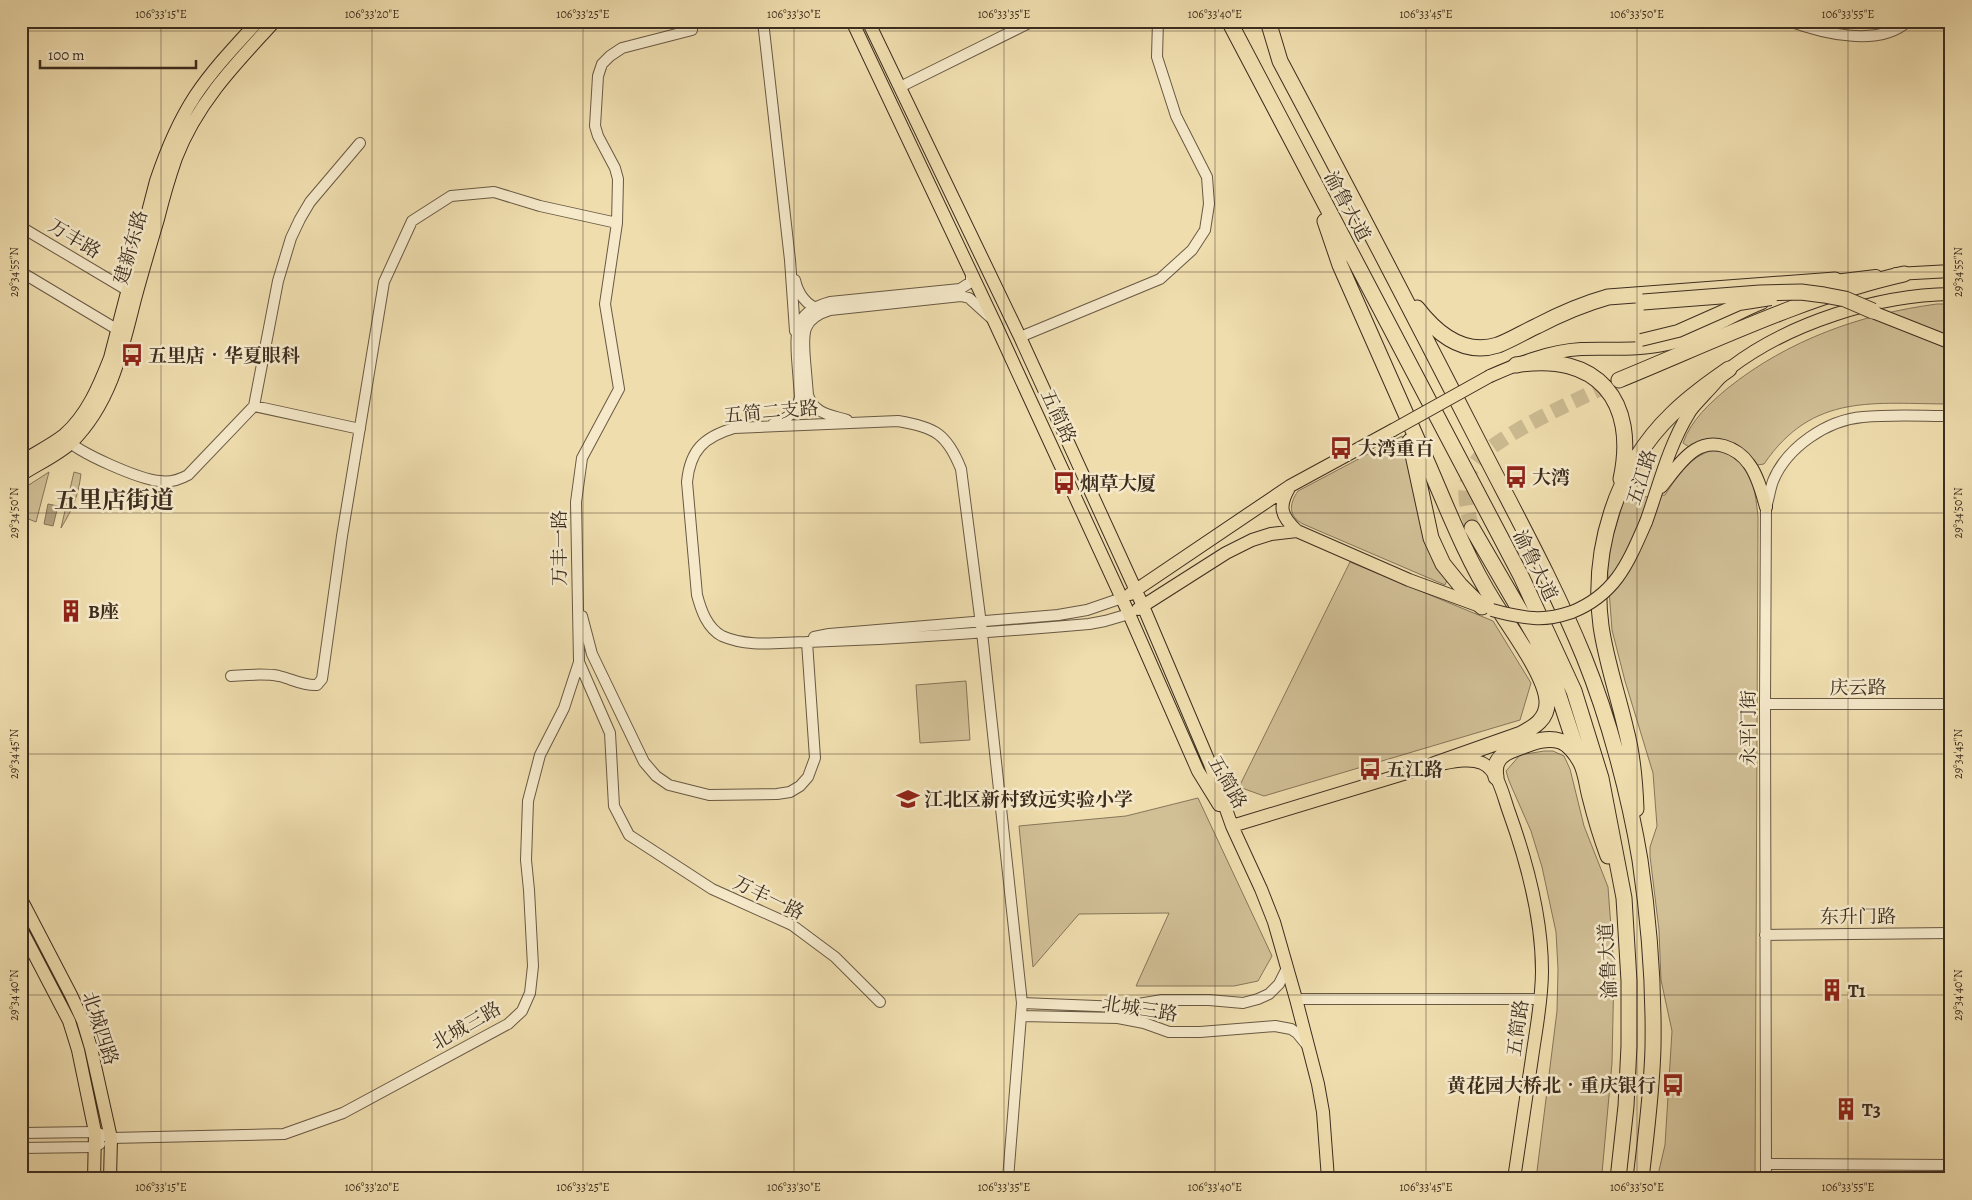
<svg xmlns="http://www.w3.org/2000/svg" width="1972" height="1200" font-family="Alegreya,'Noto Serif SC',serif">
<rect width="100%" height="100%" fill="#efddae"/>
<filter id="stains"><feTurbulence type="fractalNoise" baseFrequency=".004" numOctaves="4"/><feColorMatrix values="0 0 0 0 .2 0 0 0 0 .09 0 0 0 0 .02 0 0 0 .5 -.17"/></filter>
<radialGradient id="worn" r=".72"><stop offset=".6" stop-color="#630" stop-opacity="0"/><stop offset="1" stop-color="#630" stop-opacity=".3"/></radialGradient>
<!-- green -->
<path fill="#d1bf96" stroke="#86765a" d="M1937 304H1951V404C1874 404 1813 392 1764 464L1757 465C1732 441 1722 431 1689 447L1683 443C1691 420 1710 403 1728 388 1788 340 1861 314 1937 304Z
M1402 436 1426 542 1447 580 1445 585 1303 524C1288 516 1289 504 1298 491Z
M1718 449C1752 463 1754 482 1758 516L1755 1179H1657L1665 1145 1672 1031 1661 980 1659 930 1650 856V847L1657 826 1653 773 1625 681 1612 630 1608 577 1607 556 1624 499 1665 495C1679 474 1691 454 1718 449Z
M49 472 36 522 21 516V490Z
M74 472 81 474C78 497 73 508 61 528Z
M1350 562 1493 621 1531 683 1520 720 1264 796 1239 787Z
M966 681 970 740 920 743 916 685Z
M1544 751H1553L1564 756 1570 769 1584 826 1608 887 1614 969 1612 1063 1602 1173 1600 1179H1536L1557 1011 1558 969 1556 932 1542 867 1531 831 1509 781 1506 771 1520 755Z
M1198 798 1272 956 1258 981 1234 986H1136L1169 913 1079 914 1033 967 1019 826 1126 816Z"/>
<!-- water -->
<path fill="#b2a17d" stroke="#837357" d="M48 504 58 506 53 526 44 524Z"/>
<g fill="none" stroke-linecap="round" stroke-linejoin="round">
<!-- highway-tunnel -->
<path stroke="#cbba91" stroke-width="15" stroke-dasharray="15 8" stroke-linecap="butt" d="M1472 528C1466 506 1461 485 1474 465 1490 437 1586 396 1619 380"/>
<defs>
<path id="minor" d="M763 21 790 260 795 331
M1789 21C1822 33 1879 48 1908 21
M692 30 622 48 610 56 602 64 598 76 595 126 598 136 615 168 618 179 617 223 605 304 619 389 582 458 576 502 579 662 610 733 614 806 629 835 712 889 792 925 835 957 880 1002
M900 87 1033 21
M21 227 132 293
M21 272 123 333
M795 280C798 293 806 306 820 309
M1020 337 1160 279 1192 250 1205 230 1209 204 1207 177 1176 116 1157 57 1158 21
M254 406 360 429
M847 420C831 415 814 414 808 395 807 383 806 372 805 360 803 334 801 319 830 310L961 296 969 298 990 317
M773 424C787 419 797 412 800 397 799 384 798 371 797 358 795 327 797 311 830 302L960 289 971 282V272
M65 438C78 453 139 479 159 481 170 483 179 480 188 475L254 406 278 281 291 238 300 219 310 202 360 143
M582 616 592 654 644 762 656 776 669 785 709 795 777 794 790 792 800 786 808 777 815 758 807 642
M814 637 829 634 1058 615 1087 610 1122 598
M231 676C247 675 263 673 279 676 292 679 303 686 317 685L322 679 342 536 384 282 412 221 451 196 494 192 540 206 617 223
M1765 704H1951
M1765 935 1951 933
M1296 999H1541
M1022 1003 1121 1007 1162 1000H1209L1243 1003 1258 999 1269 994 1279 984 1287 968
M1021 1016 1118 1018 1144 1023 1169 1032H1200L1275 1026 1291 1029 1297 1033 1306 1044
M21 1133 95 1132 111 1138 284 1134 343 1113 508 1024 522 1011 530 993 533 966 529 890 526 860 528 801 540 755 564 708 579 662
M21 1148 94 1147 100 1144
M1766 1164 1951 1165
M1008 1179 1022 1003 982 632 961 469C947 434 935 427 898 421L734 428C704 437 690 450 687 482L697 595C701 610 707 628 722 636 749 648 780 642 808 642 902 639 996 632 1089 624L1105 621 1129 614
M1766 1179 1765 704 1766 507C1769 498 1770 489 1773 481 1787 447 1827 420 1863 417 1892 414 1922 416 1951 416"/>
<path id="major" d="M852 21 994 321 1129 614 1198 771 1219 805
M868 21 1020 337 1143 606 1210 764 1232 826 1261 889 1274 922 1296 999 1318 1084 1323 1112 1328 1179
M1896 274 1951 271
M1826 282 1876 276
M1490 376C1520 363 1548 351 1581 349 1610 348 1639 351 1668 344 1701 337 1731 315 1762 303
M21 462C35 453 51 445 64 435 87 415 99 386 110 358L156 181C166 151 178 122 195 96 213 69 236 45 258 21
M21 475C36 465 60 454 72 442 111 403 122 351 135 299 142 273 150 246 158 219 163 199 169 178 176 158 197 103 236 63 275 21
M1661 487C1671 475 1681 459 1695 450 1713 438 1737 447 1749 464 1758 476 1762 493 1766 507
M1289 488C1278 507 1281 516 1297 531
M1646 522C1659 486 1668 447 1689 413 1693 406 1701 399 1706 393 1714 385 1721 375 1730 368 1789 323 1877 295 1951 294
M1130 594 1290 486 1393 430
M1138 609 1226 553 1252 540 1271 534 1297 531 1409 580 1480 606
M1232 826 1433 765C1448 763 1468 757 1482 763 1499 771 1503 796 1509 812 1527 862 1542 918 1542 971 1542 1001 1536 1029 1532 1058 1526 1098 1520 1139 1514 1179
M21 899 71 995 83 1021 91 1048 111 1138 110 1179
M21 929 69 1021 78 1050 95 1132 94 1179"/>
<path id="highway" d="M1229 21 1521 576 1574 691 1601 778 1624 898 1629 981V1046L1626 1106 1618 1179
M1268 21 1280 61C1346 185 1411 310 1475 435 1512 508 1553 581 1584 657 1609 719 1629 794 1640 860 1649 921 1654 985 1653 1047 1652 1091 1646 1135 1641 1179
M1325 221 1340 265C1368 329 1396 392 1424 455 1446 505 1465 556 1494 602 1508 625 1546 675 1547 701 1548 719 1534 727 1521 734L1433 765
M1417 308C1437 334 1464 356 1498 345 1511 340 1524 332 1537 326 1560 314 1583 304 1608 297L1835 280
M1516 365C1597 351 1638 401 1621 479
M1619 380C1712 342 1806 296 1904 274
M1410 441 1431 538 1443 564 1460 585 1482 607
M1472 528 1536 638 1555 684 1581 763
M1496 777C1493 761 1501 754 1515 749 1529 744 1545 736 1560 741 1569 744 1577 755 1581 763 1586 773 1587 786 1590 797 1595 817 1601 837 1608 856
M1636 809C1635 782 1633 756 1626 730 1618 695 1606 661 1601 626 1591 550 1616 468 1672 414 1689 397 1709 383 1729 369"/>
</defs>
<!-- minor casing -->
<use href="#minor" stroke="#695943" stroke-width="12"/>
<!-- major casing -->
<use href="#major" stroke="#3c2d1f" stroke-width="14"/>
<!-- highway casing -->
<use href="#highway" stroke="#3c2d1f" stroke-width="17"/>
<!-- minor -->
<use href="#minor" stroke="#f5e9ca" stroke-width="10"/>
<!-- major -->
<use href="#major" stroke="#efddae" stroke-width="12"/>
<!-- highway -->
<use href="#highway" stroke="#efddae" stroke-width="15"/>
<defs>
<path id="major-bridge" d="M1865 309 1951 343
M1641 340 1678 331 1739 304 1771 299
M1393 430 1490 376
M1492 610C1506 614 1519 617 1534 618 1546 619 1560 616 1572 612 1616 594 1628 563 1646 522"/>
<path id="highway-bridge" d="M1643 302 1760 293 1801 292 1824 295 1845 299 1873 311"/>
</defs>
<!-- major-bridge casing -->
<use href="#major-bridge" stroke="#3c2d1f" stroke-width="14" stroke-linecap="butt"/>
<!-- highway-bridge casing -->
<use href="#highway-bridge" stroke="#3c2d1f" stroke-width="17" stroke-linecap="butt"/>
<!-- major-bridge -->
<use href="#major-bridge" stroke="#efddae" stroke-width="12"/>
<!-- highway-bridge -->
<use href="#highway-bridge" stroke="#efddae" stroke-width="15"/>
</g>
<!-- ticks -->
<path fill="none" stroke="#3c2d1f" stroke-width="1" stroke-opacity="0.45" d="M161 21V1179M372 21V1179M583 21V1179M794 21V1179M1004 21V1179M1215 21V1179M1426 21V1179M1637 21V1179M1848 21V1179M21 31H1951M21 272H1951M21 513H1951M21 754H1951M21 995H1951"/>
<!-- icons -->
<defs>
<symbol id="bus-bare" viewBox="-9 -9 18 18"><path d="M-5-6H5V4H4V6H2V4H-2V6H-4V4H-5ZM-3.5-4V0h7V-4ZM-3.5 1.2v1.5H-2V1.2ZM2 1.2v1.5H3.5V1.2Z" fill="#8f2418" stroke="#f5e9ca" stroke-width="2.5" paint-order="stroke"/></symbol>
<symbol id="building-bare" viewBox="-9 -9 18 18"><path d="M-4-6H4V6H1V3H-1V6H-4ZM-2.5-4.3h1.7v1.8h-1.7ZM.8-4.3h1.7v1.8H.8ZM-2.5-1h1.7V.8h-1.7ZM.8-1h1.7V.8H.8Z" fill="#8f2418" stroke="#f5e9ca" stroke-width="2.5" paint-order="stroke"/></symbol>
<symbol id="school-bare" viewBox="-9 -9 18 18"><path d="M0-5L7-2L0 1L-7-2ZM-4 1L0 2.5L4 1V4Q0 6-4 4Z" fill="#8f2418" stroke="#f5e9ca" stroke-width="2.5" paint-order="stroke"/></symbol>
</defs>
<g fill-rule="evenodd">
<use href="#bus-bare" x="116" y="339" width="32" height="32"/>
<use href="#bus-bare" x="1325" y="432" width="32" height="32"/>
<use href="#bus-bare" x="1500" y="461" width="32" height="32"/>
<use href="#bus-bare" x="1048" y="467" width="32" height="32"/>
<use href="#building-bare" x="55" y="595" width="32" height="32"/>
<use href="#bus-bare" x="1354" y="753" width="32" height="32"/>
<use href="#school-bare" x="892" y="783" width="32" height="32"/>
<use href="#building-bare" x="1816" y="974" width="32" height="32"/>
<use href="#bus-bare" x="1657" y="1069" width="32" height="32"/>
<use href="#building-bare" x="1830" y="1093" width="32" height="32"/>
</g>
<g text-anchor="middle" stroke-width="5" stroke-linejoin="round" paint-order="stroke">
<!-- street labels -->
<g font-size="19" fill="#3c2d1f" stroke="#f5e9ca">
<text transform="translate(1348 206) rotate(62)" y="7">渝鲁大道</text>
<text transform="translate(75 238) rotate(31)" y="7">万丰路</text>
<text transform="translate(130 247) rotate(-74)" y="7">建新东路</text>
<text transform="translate(771 411) rotate(-5)" y="7">五简二支路</text>
<text transform="translate(1059 416) rotate(65)" y="7">五简路</text>
<text transform="translate(1641 477) rotate(-72)" y="7">五江路</text>
<text transform="translate(559 548) rotate(-90)" y="7">万丰一路</text>
<text transform="translate(1536 565) rotate(64)" y="7">渝鲁大道</text>
<text x="1858" y="694">庆云路</text>
<text transform="translate(1748 728) rotate(-90)" y="7">永平门街</text>
<text transform="translate(1228 782) rotate(60)" y="7">五简路</text>
<text transform="translate(769 897) rotate(26)" y="7">万丰一路</text>
<text x="1858" y="923">东升门路</text>
<text transform="translate(1607 961) rotate(-93)" y="7">渝鲁大道</text>
<text transform="translate(1140 1008) rotate(9)" y="7">北城三路</text>
<text transform="translate(466 1025) rotate(-30)" y="7">北城三路</text>
<text transform="translate(101 1028) rotate(72)" y="7">北城四路</text>
<text transform="translate(1517 1028) rotate(-82)" y="7">五简路</text>
</g>
<!-- poi labels -->
<g font-size="19" font-weight="bold" fill="#3c2d1f" stroke="#f5e9ca" text-anchor="start">
<text x="148" y="362">五里店‧华夏眼科</text>
<text x="1358" y="455">大湾重百</text>
<text x="1532" y="484">大湾</text>
<text x="1080" y="490">烟草大厦</text>
<text x="88" y="618">B座</text>
<text x="1386" y="776">五江路</text>
<text x="924" y="806">江北区新村致远实验小学</text>
<text x="1848" y="997">T1</text>
<text x="1656" y="1092" text-anchor="end">黄花园大桥北‧重庆银行</text>
<text x="1862" y="1116">T3</text>
</g>
<!-- district labels -->
<g font-size="24" font-weight="bold" fill="#3c2d1f" stroke="#f5e9ca">
<text x="114" y="508">五里店街道</text>
</g>
</g>
<!-- margin -->
<rect width="1972" height="1200" fill="none" stroke="#efddae" stroke-width="55"/>
<!-- scale -->
<path d="M40 60v8h156v-8" fill="none" stroke="#3c2d1f" stroke-width="2.5"/>
<text x="48" y="60" font-size="15" fill="#3c2d1f" stroke="#f5e9ca" stroke-width="4" paint-order="stroke">100 m</text>
<rect x="28" y="28" width="1916" height="1144" fill="none" stroke="#3c2d1f" stroke-width="2"/>
<g font-size="12" text-anchor="middle" fill="#3c2d1f">
<text x="161" y="18">106°33'15"E</text>
<text x="372" y="18">106°33'20"E</text>
<text x="583" y="18">106°33'25"E</text>
<text x="794" y="18">106°33'30"E</text>
<text x="1004" y="18">106°33'35"E</text>
<text x="1215" y="18">106°33'40"E</text>
<text x="1426" y="18">106°33'45"E</text>
<text x="1637" y="18">106°33'50"E</text>
<text x="1848" y="18">106°33'55"E</text>
<text transform="translate(14 272) rotate(-90)" y="4">29°34'55"N</text>
<text transform="translate(1958 272) rotate(-90)" y="4">29°34'55"N</text>
<text transform="translate(14 513) rotate(-90)" y="4">29°34'50"N</text>
<text transform="translate(1958 513) rotate(-90)" y="4">29°34'50"N</text>
<text transform="translate(14 754) rotate(-90)" y="4">29°34'45"N</text>
<text transform="translate(1958 754) rotate(-90)" y="4">29°34'45"N</text>
<text transform="translate(14 995) rotate(-90)" y="4">29°34'40"N</text>
<text transform="translate(1958 995) rotate(-90)" y="4">29°34'40"N</text>
<text x="161" y="1191">106°33'15"E</text>
<text x="372" y="1191">106°33'20"E</text>
<text x="583" y="1191">106°33'25"E</text>
<text x="794" y="1191">106°33'30"E</text>
<text x="1004" y="1191">106°33'35"E</text>
<text x="1215" y="1191">106°33'40"E</text>
<text x="1426" y="1191">106°33'45"E</text>
<text x="1637" y="1191">106°33'50"E</text>
<text x="1848" y="1191">106°33'55"E</text>
</g>
<rect width="100%" height="100%" filter="url(#stains)"/>
<rect width="100%" height="100%" fill="url(#worn)"/>
</svg>
